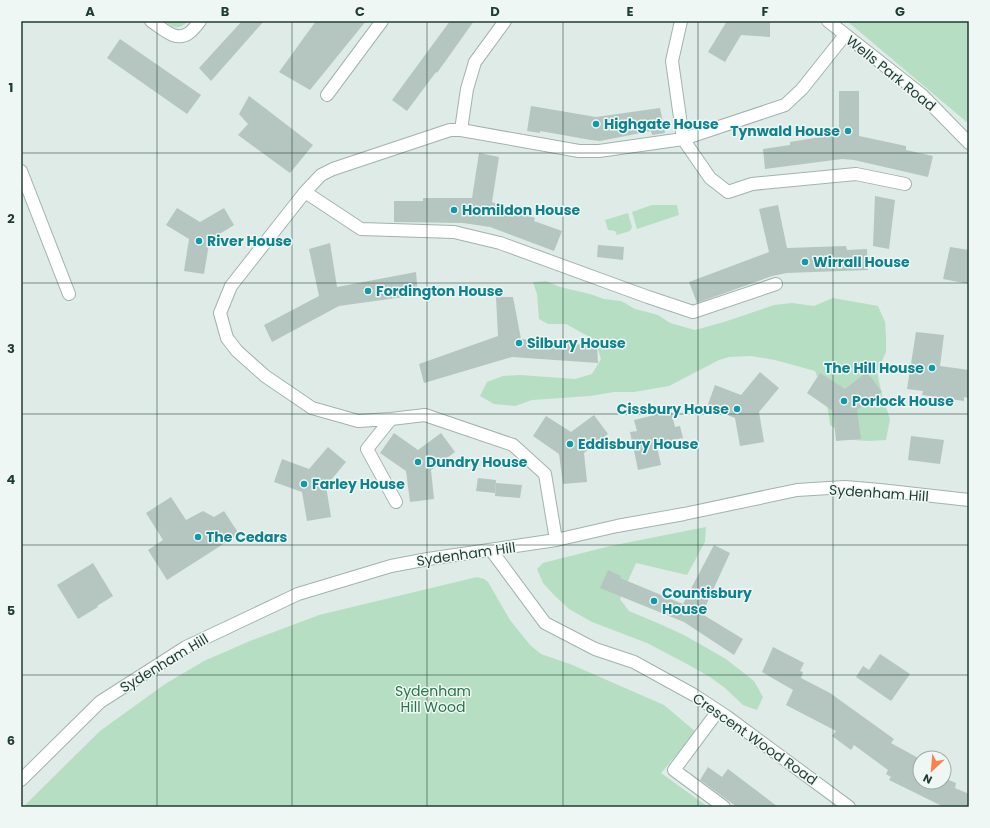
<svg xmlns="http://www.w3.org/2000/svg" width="990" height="828" font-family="Poppins,sans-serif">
<rect width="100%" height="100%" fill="#dfebe6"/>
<!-- green -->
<path fill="#b6dec3" d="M164 21H188C178 31 174 28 164 21Z
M847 21H969V124Z
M652 205H677L679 215 637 229 632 212Z
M628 213 632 227 630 231 617 235 615 231 608 230 605 220Z
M546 281 560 287 590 294 604 299 621 301 635 309 658 315 670 323 695 330 724 322 774 305 792 303 814 306 833 298 878 306 885 322 886 336V352L877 372 882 395 890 419 886 440 869 441 853 440 830 425C829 406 822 388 815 371L775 360 751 356 729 357 719 360 669 386 634 392H614L590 396 532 400 515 406 494 404 480 396 487 382 503 376 520 375 575 379 592 374 601 359 595 340 566 324H548L539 319 537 294 533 282Z
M706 527 705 542 687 575 636 563 620 599 629 611 662 625 684 635 726 659 754 681 763 697 757 710 743 705 725 688 710 677 687 664 647 643 592 622 569 609 554 595 543 583 537 569 543 563 610 546Z
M477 577 484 579 488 582 510 620 530 645 541 654 570 664 664 705 696 732 661 773 708 807H23L100 731 165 684 204 661 250 641 319 615Z"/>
<!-- building -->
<path fill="#b4c6bf" d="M242 21H264L211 81 199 68Z
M316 21H366L310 90 279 72Z
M450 21H474L437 73 436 72 407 111 392 100Z
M727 21H770V37L741 35 725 62 708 52Z
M120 39 201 95 187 114 107 58Z
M839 91H859V136L906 146V150L933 156 928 177 854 160 842 159 765 169 763 149 790 145V142L839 134Z
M249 96 313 145 290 173 238 135 248 124 239 114Z
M531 106 596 117 660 108 665 133 652 135 651 131 600 141 591 140 540 131V133L527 131Z
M479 153 499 157 492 202 535 218 534 221 562 231 554 251 490 227 463 223 394 222V201H423V198H472Z
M875 196 895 200 889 249 873 246Z
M778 205 787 248 846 246 847 250 867 249 868 270 787 273 772 276 697 303 689 282 769 252 759 209Z
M177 208 200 222 224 208 234 225 213 238 209 244 204 274 184 271 189 239 166 225Z
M330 243 337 287 416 272 418 295 339 306 272 342 264 325 319 296 309 249Z
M598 245 624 247 623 260 597 257Z
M950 247 969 250V284L943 279Z
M496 297H513L521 339 597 346 598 363 512 357 424 383 419 364 498 336Z
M916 332 944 335 940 366 969 370 968 398 964 397V401L922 395 923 391 907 389Z
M760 372 779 388 759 412 764 442 740 446 735 418 707 407 715 385 741 395Z
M867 372 882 392 857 410 861 439 836 441 833 411 807 393 820 373 845 389Z
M671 411 675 427 680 426 683 438 672 440V443L657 447 661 465 638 470 630 432 637 431 634 420Z
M594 415 608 434 584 453 587 482 563 484 559 454 533 436 546 416 571 432Z
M394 433 418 450 441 433 455 452 431 470 434 499 410 502 406 471 380 453Z
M911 436 944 440 940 464 908 460Z
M328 447 346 462 326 486 331 517 307 521 302 492 274 482 282 459 309 469Z
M478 478 496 480 495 493 476 491Z
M496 483 522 485 520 498 495 496Z
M171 497 186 520 203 511 214 517 224 511 239 534 167 580 148 550 163 540 146 513Z
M714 545 730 553 702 614 743 639 734 655 684 622 600 588 608 570 621 576 620 578 683 604Z
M93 563 113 596 97 606 98 607 78 619 57 585Z
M773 647 804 663 800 671 803 672 801 678 830 693 894 739 891 743 920 759V782H944V778L956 783 955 788 969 794V807H944L889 780 891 777 886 774 888 770 854 745 851 750 832 736 836 731 786 705 793 690 762 672Z
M880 654 910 674 891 701 856 677 863 666 869 670Z
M708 767 722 777 728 769 778 807H737L700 780Z"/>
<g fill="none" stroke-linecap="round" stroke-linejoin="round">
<defs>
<path id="minor" d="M151 21C162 28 176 43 189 33 193 30 197 25 200 21
M681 21 672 61 683 139 710 178 728 192 752 184 856 174 905 184
M327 95 382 21
M461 130 467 89 475 62 505 21
M21 171 69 294
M305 192 361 229 454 232 500 243 648 297 693 312 776 284
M391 419 367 449 396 502
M556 540 545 474 513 445 425 415 391 419 358 421 312 408 265 376 237 351 227 338 220 313 231 286 305 192 321 175 333 169 450 130H461L579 151H599L683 139 785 105 802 89 845 35
M491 550 545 623 595 649 634 662 694 695 726 716 849 807
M718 711 674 770 724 807"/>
<path id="tertiary" d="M828 21 922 95 969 143
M21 780 100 702 186 647 298 594 391 566 428 559 556 540 617 526 684 514 797 490 845 487 880 490 969 500"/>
</defs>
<!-- minor casing -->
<use href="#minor" stroke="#a2b3ad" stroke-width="14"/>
<!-- tertiary casing -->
<use href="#tertiary" stroke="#a2b3ad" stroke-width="14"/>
<!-- minor -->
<use href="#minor" stroke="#fff" stroke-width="12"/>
<!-- tertiary -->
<use href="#tertiary" stroke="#fff" stroke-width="12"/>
</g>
<!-- grid -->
<path fill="none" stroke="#1f3c35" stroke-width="1" stroke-opacity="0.55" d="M157 21V807M292 21V807M427 21V807M563 21V807M698 21V807M833 21V807M21 153H969M21 283H969M21 414H969M21 545H969M21 675H969"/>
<!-- markers -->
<g fill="#0f9aa8" stroke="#eff7f4" stroke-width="1.5">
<circle cx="596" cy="124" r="4"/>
<circle cx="848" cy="131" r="4"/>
<circle cx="454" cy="210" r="4"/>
<circle cx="199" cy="241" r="4"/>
<circle cx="805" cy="262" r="4"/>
<circle cx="368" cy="291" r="4"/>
<circle cx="519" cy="343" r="4"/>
<circle cx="932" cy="368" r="4"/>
<circle cx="844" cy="401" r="4"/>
<circle cx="737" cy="409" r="4"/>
<circle cx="570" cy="444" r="4"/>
<circle cx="418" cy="462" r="4"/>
<circle cx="304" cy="484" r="4"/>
<circle cx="198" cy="537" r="4"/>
<circle cx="654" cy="601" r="4"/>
</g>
<g text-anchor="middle" stroke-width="3" stroke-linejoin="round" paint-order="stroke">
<!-- street labels -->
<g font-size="14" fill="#1f3c35" stroke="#eff7f4">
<text transform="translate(891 73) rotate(39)" y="5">Wells Park Road</text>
<text transform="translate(879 493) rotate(4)" y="5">Sydenham Hill</text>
<text transform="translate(466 554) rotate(-8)" y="5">Sydenham Hill</text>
<text transform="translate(164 663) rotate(-31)" y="5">Sydenham Hill</text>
<text transform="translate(755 739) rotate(35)" y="5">Crescent Wood Road</text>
</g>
<!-- culture labels -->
<g font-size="14" font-weight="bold" fill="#0d838f" stroke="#eff7f4" text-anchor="start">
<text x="604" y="129">Highgate House</text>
<text x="840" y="136" text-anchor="end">Tynwald House</text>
<text x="462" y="215">Homildon House</text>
<text x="207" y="246">River House</text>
<text x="813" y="267">Wirrall House</text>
<text x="376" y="296">Fordington House</text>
<text x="527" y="348">Silbury House</text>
<text x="924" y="373" text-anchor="end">The Hill House</text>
<text x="852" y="406">Porlock House</text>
<text x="729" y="414" text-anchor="end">Cissbury House</text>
<text x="578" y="449">Eddisbury House</text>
<text x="426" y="467">Dundry House</text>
<text x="312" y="489">Farley House</text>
<text x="206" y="542">The Cedars</text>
<text x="662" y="598">Countisbury<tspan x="662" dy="16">House</tspan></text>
</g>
<!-- park labels -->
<g font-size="14" fill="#277449" stroke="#eff7f4">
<text x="433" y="696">Sydenham<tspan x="433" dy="16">Hill Wood</tspan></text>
</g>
</g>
<!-- border -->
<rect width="990" height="828" fill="none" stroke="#eff7f4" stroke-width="44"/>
<!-- north arrow -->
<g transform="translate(932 770) rotate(206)"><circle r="19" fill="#eff7f4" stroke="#9caca8"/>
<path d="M0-3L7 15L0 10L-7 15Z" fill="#f9824f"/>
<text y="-6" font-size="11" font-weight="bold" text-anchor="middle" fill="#1f3c35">N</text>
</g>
<rect x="22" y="22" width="946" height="784" fill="none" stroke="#1f3c35" stroke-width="1.5"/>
<g font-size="13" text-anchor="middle" font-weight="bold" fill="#1f3c35">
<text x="90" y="16">A</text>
<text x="225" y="16">B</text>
<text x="360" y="16">C</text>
<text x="495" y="16">D</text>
<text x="630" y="16">E</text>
<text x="765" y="16">F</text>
<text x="900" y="16">G</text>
<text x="11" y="92">1</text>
<text x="11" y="223">2</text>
<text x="11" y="353">3</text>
<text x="11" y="484">4</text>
<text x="11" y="615">5</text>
<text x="11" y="745">6</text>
</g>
</svg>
